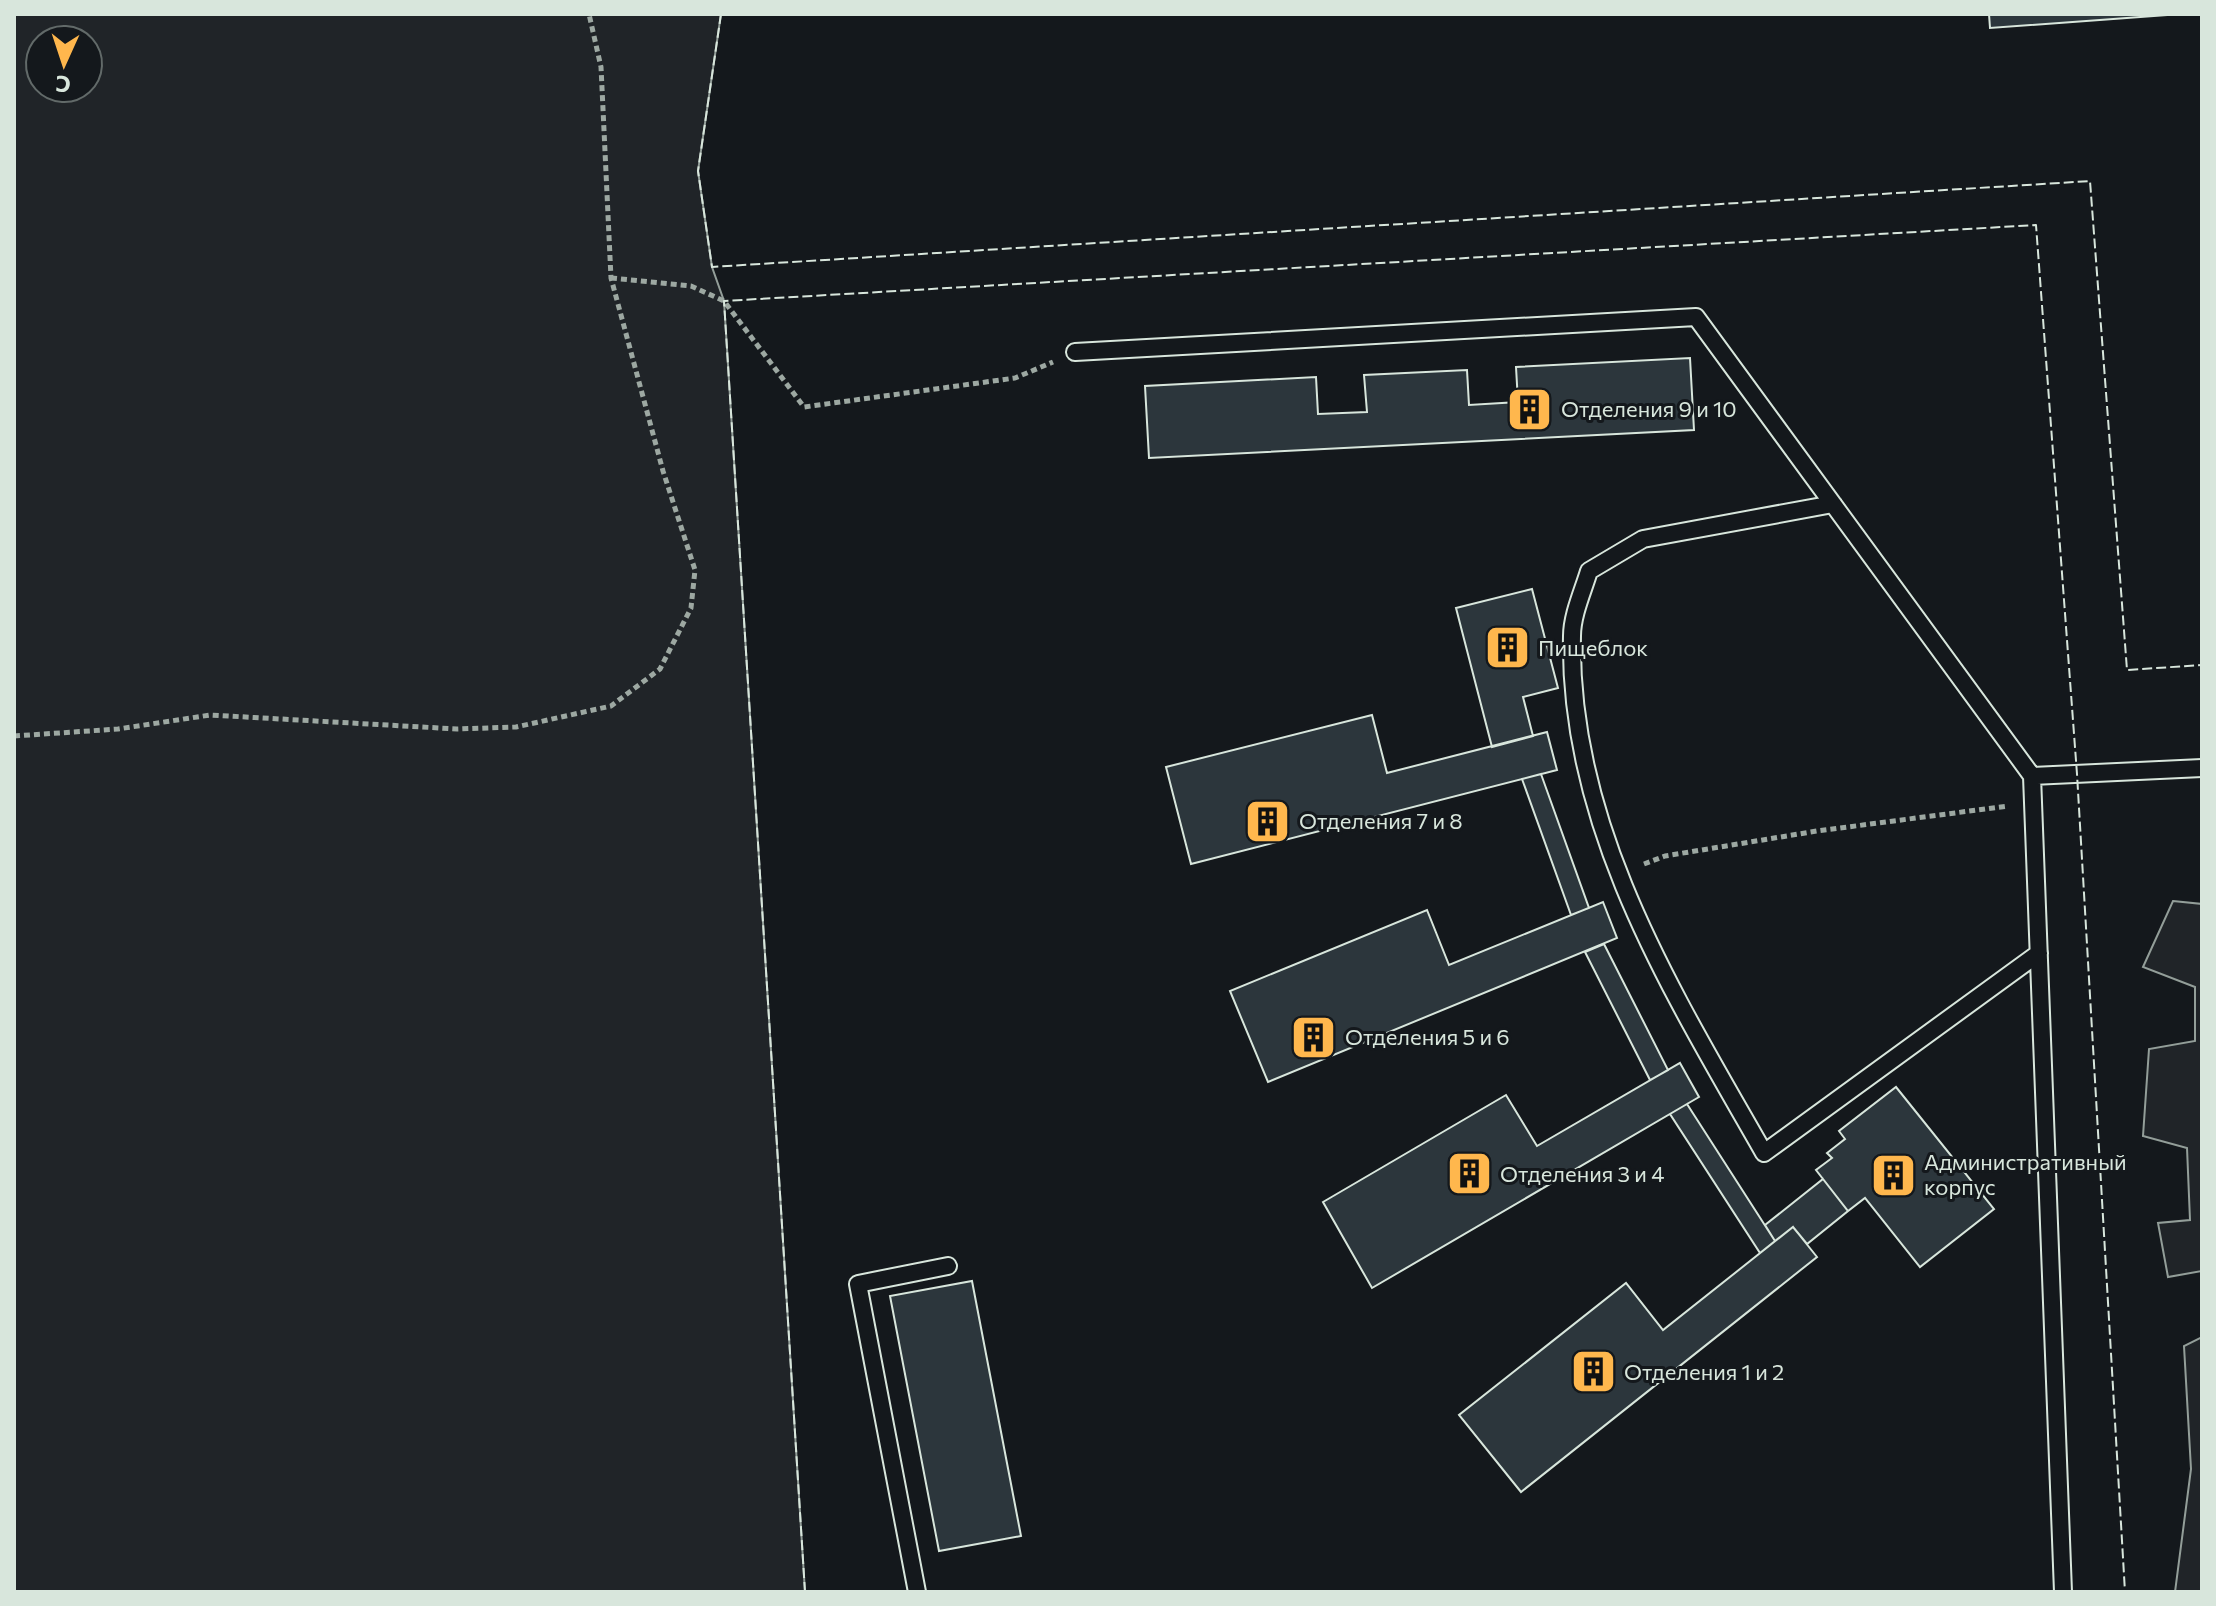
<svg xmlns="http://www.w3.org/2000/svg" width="2216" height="1606" font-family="Commissioner,sans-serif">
<rect width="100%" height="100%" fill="#14181c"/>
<!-- green -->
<path fill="#202428" stroke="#939e99" stroke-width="2" fill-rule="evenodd" d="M14 14H721L698 171 712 267 724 301 805 1592H14ZM40 40H88V88H40Z
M2173 901 2202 904V1271L2168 1277 2158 1223 2190 1220 2187 1148 2143 1136 2149 1049 2195 1041V987L2143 967Z
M2202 1337V1592H2175L2191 1469 2184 1346Z"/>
<!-- building -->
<path fill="#2c363c" stroke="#d8e6dc" stroke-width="2" d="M1989 14H2181L1990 28Z
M1690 358 1694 430 1149 458 1145 386 1316 377 1318 414 1367 412 1364 375 1467 370 1469 405 1518 402 1516 367Z
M1532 589 1558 688 1523 697 1533 736 1492 747 1456 608Z
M1372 715 1387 773 1547 732 1557 770 1191 864 1166 767Z
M1541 774 1589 908 1571 915 1522 779Z
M1603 902 1617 938 1268 1082 1230 991 1427 910 1449 965Z
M1604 944 1668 1070 1650 1080 1585 952Z
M1680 1063 1699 1097 1372 1288 1323 1202 1506 1095 1537 1146Z
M1896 1087 1994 1209 1920 1267 1865 1198 1848 1211 1816 1170 1832 1158 1827 1153 1845 1139 1839 1131Z
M1687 1104 1775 1241 1760 1253 1670 1114Z
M1823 1179 1848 1211 1807 1244 1793 1227 1775 1241 1765 1225Z
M1793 1227 1817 1257 1521 1492 1459 1415 1626 1283 1663 1330Z
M972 1281 1021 1536 939 1551 890 1296Z"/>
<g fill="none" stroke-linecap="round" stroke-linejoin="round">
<defs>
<path id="lane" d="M1075 352 1696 317 2032 776 2202 768
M1833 504 1643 539 1589 571C1583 591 1572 615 1572 636 1568 827 1673 993 1764 1153L2039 953
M2032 776 2063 1592
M917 1592 858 1284 948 1266"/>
</defs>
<!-- lane casing -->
<use href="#lane" stroke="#d8e6dc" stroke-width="20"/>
<!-- path -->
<path stroke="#9da8a2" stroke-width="5" stroke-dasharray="6 4" stroke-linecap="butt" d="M611 278 691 286 724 301 804 407 1015 378 1053 362
M14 736 118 729 210 715 457 729 516 727 611 706 660 669 691 608 695 570 663 471 611 278 601 67 589 14
M1644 864 1665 856 1817 831 2008 806"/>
<!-- lane -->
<use href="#lane" stroke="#14181c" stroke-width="16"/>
<!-- fence -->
<path stroke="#d8e6dc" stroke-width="2" stroke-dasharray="10 4" stroke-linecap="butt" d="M721 14 698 171 712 267 2090 181 2127 670 2202 665
M805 1592 724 301 2036 225 2077 774 2125 1592"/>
</g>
<!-- icons -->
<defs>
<symbol id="building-square" viewBox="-11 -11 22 22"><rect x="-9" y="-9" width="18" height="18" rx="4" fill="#ffb74d" stroke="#14181c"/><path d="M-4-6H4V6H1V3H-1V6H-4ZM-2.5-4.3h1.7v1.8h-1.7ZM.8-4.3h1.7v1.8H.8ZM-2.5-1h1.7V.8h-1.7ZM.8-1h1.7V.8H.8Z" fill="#111"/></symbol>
</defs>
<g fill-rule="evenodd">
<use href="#building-square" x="1504" y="384" width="51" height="51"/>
<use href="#building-square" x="1482" y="622" width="51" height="51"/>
<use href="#building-square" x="1242" y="796" width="51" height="51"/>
<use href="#building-square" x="1288" y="1012" width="51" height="51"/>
<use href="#building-square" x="1444" y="1148" width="51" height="51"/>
<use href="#building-square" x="1868" y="1150" width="51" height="51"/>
<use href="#building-square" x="1568" y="1346" width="51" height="51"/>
</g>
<g text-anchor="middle" stroke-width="6" stroke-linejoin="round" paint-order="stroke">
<!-- poi labels -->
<g font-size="22" fill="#d8e6dc" stroke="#14181c" text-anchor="start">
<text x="1561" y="417">Отделения 9 и 10</text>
<text x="1538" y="656">Пищеблок</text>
<text x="1299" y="829">Отделения 7 и 8</text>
<text x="1345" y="1045">Отделения 5 и 6</text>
<text x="1924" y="1170">Административный<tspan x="1924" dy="25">корпус</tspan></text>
<text x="1500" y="1182">Отделения 3 и 4</text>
<text x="1624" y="1380">Отделения 1 и 2</text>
</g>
</g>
<!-- border -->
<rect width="2216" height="1606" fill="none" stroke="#d8e6dc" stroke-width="32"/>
<!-- north arrow -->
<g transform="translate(64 64) rotate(183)"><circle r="38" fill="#14181c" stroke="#626a69" stroke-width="2"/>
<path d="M0-6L14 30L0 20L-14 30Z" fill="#ffb74d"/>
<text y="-12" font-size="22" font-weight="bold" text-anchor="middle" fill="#d8e6dc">С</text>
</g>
</svg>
